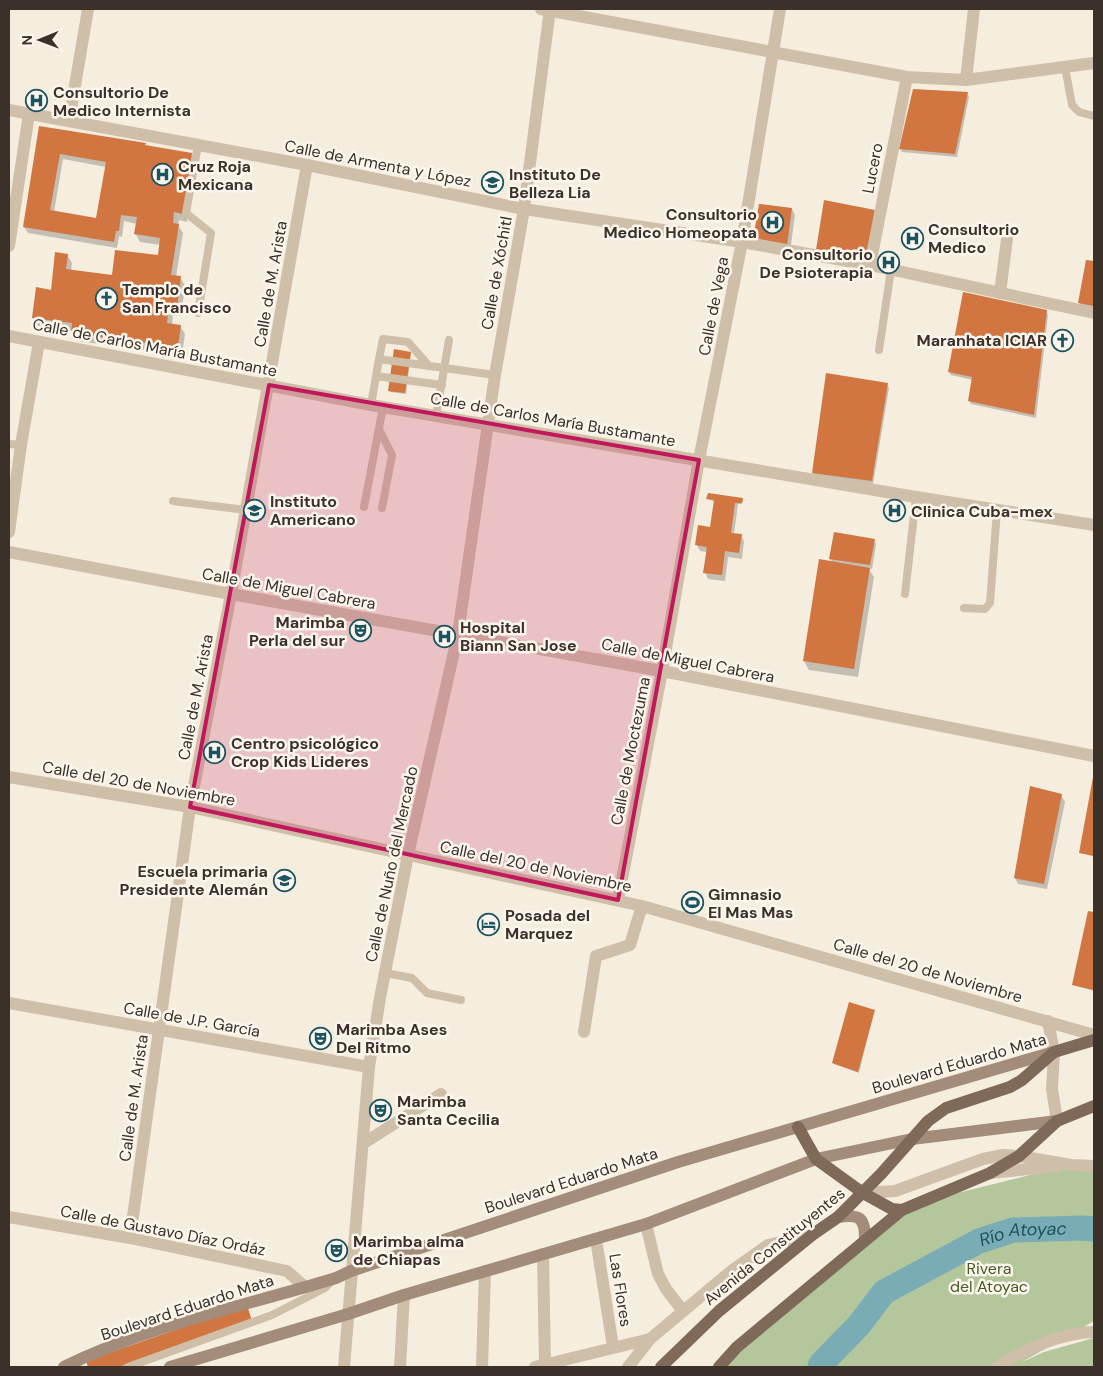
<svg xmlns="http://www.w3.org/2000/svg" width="1103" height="1376" font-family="'DM Sans',sans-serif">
<rect width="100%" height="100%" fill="#f5edde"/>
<!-- green -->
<path fill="#b3c69c" d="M1070 1165H1094V1321L1020 1363 1044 1352 1094 1338V1367H719L913 1204Z"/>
<!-- shadow -->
<path fill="#0003" fill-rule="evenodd" d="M967 94 969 97 957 157 902 152 900 149Z
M40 127 145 144 147 147 191 154 196 162 187 222 179 220 178 225 183 233 176 277H180L185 286 181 316 173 315 172 325 180 326 185 334 182 355 77 341 73 331 38 326 33 318 52 291 67 255 72 263 71 271 113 276 159 257 161 245 140 242 135 233 137 224 124 221 122 237 119 236 117 248 28 233 24 227ZM63 159 106 167 97 219 54 212Z
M760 205 792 209 795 215 790 252Z
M1087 261 1094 263V311L1083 309 1080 303Z
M1046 311 1048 315 1036 418 971 404 969 400 973 380 951 375 949 372Z
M411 353 406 394 390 392 389 390Z
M887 385 889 388 873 484 816 477 813 473Z
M708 499H742L743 500 742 504H738L734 534 741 535 744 541 742 559 728 557 725 581 708 579 705 572 707 552 700 551 697 545 711 528 715 502Z
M874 541 876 544 872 569 868 568 874 577 858 677 809 670 804 661 820 561 833 563 830 559Z
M1094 779V857L1081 852Z
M1061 795 1065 802 1047 889 1018 884 1015 878Z
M1089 912 1094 913V991L1073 985Z
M874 1011 859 1073 834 1064 833 1063Z
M252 1323 123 1367H89L87 1362Z"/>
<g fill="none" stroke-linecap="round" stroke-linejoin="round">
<!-- river -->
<path stroke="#7aacb5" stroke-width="25" id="s1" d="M820 1367 821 1364 859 1325 884 1292 979 1241 1013 1230 1082 1228 1094 1229"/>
</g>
<!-- building -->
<path fill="#d17541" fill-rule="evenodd" d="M913 89 968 92 955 154 899 149Z
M39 126 146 143 145 145 192 153 183 214 174 212 173 223 179 224 171 275 181 276 177 308 169 307 167 323 181 325 178 347 71 333 72 323 32 318 36 287 51 290 55 252 68 254 66 269 112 275 115 250 158 255 160 238 134 234 137 217 121 215 119 231H116L114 242 23 227ZM60 154 106 162 96 218 50 210Z
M824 200 875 210 866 261 816 250Z
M759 204 792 208 787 246 753 239Z
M1086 260 1094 261V306L1078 303Z
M963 292 1047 310 1034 415 968 401 972 377 948 372Z
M394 349 411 352 405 393 388 391Z
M826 373 888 383 872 481 812 473Z
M708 493 743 498 742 503H735L731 533 742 534 739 553 725 551 722 575 703 573 707 547 695 545 698 525 710 527 714 500 706 499Z
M834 532 875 539 870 565 829 559Z
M819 559 870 568 854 669 803 661Z
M1093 777H1094V856L1079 853Z
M1030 786 1062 794 1044 884 1014 878Z
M1088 911 1094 912V990L1072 985Z
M849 1002 875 1010 858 1072 832 1063Z
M247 1305 252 1321 118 1367H88L86 1361Z"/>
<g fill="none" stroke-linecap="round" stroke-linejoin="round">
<!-- service -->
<path stroke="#cfbfa9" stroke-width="8" d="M1065 67 1072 105 1079 112 1094 116
M198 313 211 233 186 213 198 145
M879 350 891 270
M379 359 383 339 408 342 429 366
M376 376 442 385
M371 405 379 359 495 375
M436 416 449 340
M379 429 392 455 382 508
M9 444 21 445
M173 501 246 510
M364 507 383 407
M905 594 916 497
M964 608 985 609 990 603 997 510
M385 973 412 978 427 993 461 1000
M128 1367 272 1315 325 1288 332 1281"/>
<!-- minor -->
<path stroke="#cfbfa9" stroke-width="12" d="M541 9 907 77 966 80 1094 63
M966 80 974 9
M69 121 88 9
M9 246 29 114
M870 265 907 77
M1000 293 1007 239
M9 532 21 445 39 342
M9 552 231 594 662 671 1094 756
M9 777 190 807 642 906 1094 1035
M618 900 662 671 699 460 742 242 780 9
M1048 1021 1054 1052 1052 1089 1057 1121
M584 1032 596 956 630 945 642 906
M369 1067 380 998 408 855 458 634 495 375 524 209 550 9
M364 1143 441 1094
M646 1224 658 1274 666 1289 683 1311
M130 1238 190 807 231 594 307 165
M596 1239 613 1347
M543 1254 545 1365
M400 1367 404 1295
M482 1367 485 1271
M535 1367 650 1339
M628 1367 650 1339 730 1272 768 1245 812 1235"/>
<!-- tertiary -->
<path stroke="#cfbfa9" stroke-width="12" d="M9 110 307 165 524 209 742 242 870 265 1094 313
M9 336 371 405 916 497 1094 525
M9 1003 369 1067 344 1367
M990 1173 1058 1166
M863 1193 895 1191 983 1159 1003 1155 1019 1156 1071 1165 1094 1166
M9 1217 130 1238 287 1271 305 1287
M996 1367C1024 1350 1061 1333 1094 1332"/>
<!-- secondary -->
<path stroke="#a38d7a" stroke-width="12" d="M838 1217C859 1214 865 1217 865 1239
M64 1367C149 1325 245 1306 336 1278L351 1271 678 1162 1054 1052
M170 1367 348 1314 404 1295 646 1224 816 1159 912 1139 1057 1121"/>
<!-- primary -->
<path stroke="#7f6a59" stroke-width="12" d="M798 1127 816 1159 863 1193 892 1209 902 1210
M661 1367 719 1311 812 1235 838 1217 881 1174 928 1121 946 1108 1010 1087 1022 1080 1054 1052 1094 1040
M719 1367 737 1347 902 1210 990 1173 1019 1156 1057 1121 1094 1106"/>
</g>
<!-- marked area -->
<path fill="#c2185b" fill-opacity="0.2" stroke="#c2185b" stroke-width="4" stroke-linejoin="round" d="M269 385 699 460 618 900 190 807Z"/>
<!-- icons -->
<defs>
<symbol id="hospital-ring" viewBox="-11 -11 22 22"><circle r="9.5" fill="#fcf6ec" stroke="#1a5461" stroke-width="1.5"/><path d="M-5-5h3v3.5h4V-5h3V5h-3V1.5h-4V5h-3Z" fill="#1a5461"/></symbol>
<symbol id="university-ring" viewBox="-11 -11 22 22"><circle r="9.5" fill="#fcf6ec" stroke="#1a5461" stroke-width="1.5"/><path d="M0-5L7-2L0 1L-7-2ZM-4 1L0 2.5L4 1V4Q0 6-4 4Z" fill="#1a5461"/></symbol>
<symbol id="church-ring" viewBox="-11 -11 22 22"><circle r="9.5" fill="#fcf6ec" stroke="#1a5461" stroke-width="1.5"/><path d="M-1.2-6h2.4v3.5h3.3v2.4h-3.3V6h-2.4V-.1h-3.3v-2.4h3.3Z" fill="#1a5461"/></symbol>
<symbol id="school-ring" viewBox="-11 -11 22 22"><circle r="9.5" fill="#fcf6ec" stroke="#1a5461" stroke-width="1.5"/><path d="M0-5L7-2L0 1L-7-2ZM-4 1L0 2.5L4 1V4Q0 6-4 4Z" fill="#1a5461"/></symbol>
<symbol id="theatre-ring" viewBox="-11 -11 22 22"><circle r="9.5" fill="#fcf6ec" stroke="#1a5461" stroke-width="1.5"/><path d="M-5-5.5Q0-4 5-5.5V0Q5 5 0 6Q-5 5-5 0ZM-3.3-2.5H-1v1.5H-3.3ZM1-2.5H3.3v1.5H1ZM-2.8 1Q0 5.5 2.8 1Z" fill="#1a5461"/></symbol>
<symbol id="stadium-ring" viewBox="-11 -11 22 22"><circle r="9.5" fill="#fcf6ec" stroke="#1a5461" stroke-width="1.5"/><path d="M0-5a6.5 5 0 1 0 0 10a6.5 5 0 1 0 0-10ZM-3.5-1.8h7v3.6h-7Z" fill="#1a5461"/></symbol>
<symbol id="hotel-ring" viewBox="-11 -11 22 22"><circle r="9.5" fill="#fcf6ec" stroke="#1a5461" stroke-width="1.5"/><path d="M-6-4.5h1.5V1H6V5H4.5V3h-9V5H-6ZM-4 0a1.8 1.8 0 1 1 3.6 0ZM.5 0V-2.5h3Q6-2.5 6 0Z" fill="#1a5461"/></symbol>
</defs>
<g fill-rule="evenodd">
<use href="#hospital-ring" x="24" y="88" width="25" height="25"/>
<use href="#hospital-ring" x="150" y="162" width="25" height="25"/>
<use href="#university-ring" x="480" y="170" width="25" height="25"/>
<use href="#hospital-ring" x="760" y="210" width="25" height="25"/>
<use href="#hospital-ring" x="900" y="226" width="25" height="25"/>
<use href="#hospital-ring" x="876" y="250" width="25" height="25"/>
<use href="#church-ring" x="94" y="286" width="25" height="25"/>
<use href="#church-ring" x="1050" y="328" width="25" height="25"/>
<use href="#school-ring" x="242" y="498" width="25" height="25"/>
<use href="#hospital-ring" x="882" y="498" width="25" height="25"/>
<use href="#theatre-ring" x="348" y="618" width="25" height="25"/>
<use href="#hospital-ring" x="432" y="624" width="25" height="25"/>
<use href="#hospital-ring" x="202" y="740" width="25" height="25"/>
<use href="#school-ring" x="272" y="868" width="25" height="25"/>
<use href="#stadium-ring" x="680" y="890" width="25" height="25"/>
<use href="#hotel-ring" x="476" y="912" width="25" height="25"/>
<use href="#theatre-ring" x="308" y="1026" width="25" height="25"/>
<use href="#theatre-ring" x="368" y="1098" width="25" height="25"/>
<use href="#theatre-ring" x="324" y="1238" width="25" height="25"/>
</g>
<g text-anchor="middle" stroke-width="5" stroke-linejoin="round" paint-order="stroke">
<!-- poi labels -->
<g font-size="16" font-weight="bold" fill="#3b3129" stroke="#fcf6ec" text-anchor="start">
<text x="53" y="98">Consultorio De<tspan x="53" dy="18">Medico Internista</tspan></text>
<text x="178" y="172">Cruz Roja<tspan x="178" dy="18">Mexicana</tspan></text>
<text x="509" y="180">Instituto De<tspan x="509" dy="18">Belleza Lia</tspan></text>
<text x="757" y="220" text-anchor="end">Consultorio<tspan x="757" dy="18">Medico Homeopata</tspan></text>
<text x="928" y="235">Consultorio<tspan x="928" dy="18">Medico</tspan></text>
<text x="873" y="260" text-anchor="end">Consultorio<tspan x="873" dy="18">De Psioterapia</tspan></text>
<text x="122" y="295">Templo de<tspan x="122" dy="18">San Francisco</tspan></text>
<text x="1047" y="346" text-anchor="end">Maranhata ICIAR</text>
<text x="270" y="507">Instituto<tspan x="270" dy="18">Americano</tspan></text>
<text x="911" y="517">Clinica Cuba-mex</text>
<text x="345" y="628" text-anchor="end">Marimba<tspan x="345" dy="18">Perla del sur</tspan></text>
<text x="460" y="633">Hospital<tspan x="460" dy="18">Biann San Jose</tspan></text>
<text x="231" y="749">Centro psicológico<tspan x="231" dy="18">Crop Kids Lideres</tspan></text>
<text x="268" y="877" text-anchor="end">Escuela primaria<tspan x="268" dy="18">Presidente Alemán</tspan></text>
<text x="708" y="900">Gimnasio<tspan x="708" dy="18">El Mas Mas</tspan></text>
<text x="505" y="921">Posada del<tspan x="505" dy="18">Marquez</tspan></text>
<text x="336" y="1035">Marimba Ases<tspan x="336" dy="18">Del Ritmo</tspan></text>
<text x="397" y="1107">Marimba<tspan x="397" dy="18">Santa Cecilia</tspan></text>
<text x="353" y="1247">Marimba alma<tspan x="353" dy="18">de Chiapas</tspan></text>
</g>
<!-- street labels -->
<g font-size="16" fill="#3b3129" stroke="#fcf6ec">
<text transform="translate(378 163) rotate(11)" y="6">Calle de Armenta y López</text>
<text transform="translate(872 168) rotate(-79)" y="6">Lucero</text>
<text transform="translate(496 273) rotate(-80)" y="6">Calle de Xóchitl</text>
<text transform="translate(270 284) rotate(-80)" y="6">Calle de M. Arista</text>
<text transform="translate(713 306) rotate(-79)" y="6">Calle de Vega</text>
<text transform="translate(155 347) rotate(11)" y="6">Calle de Carlos María Bustamante</text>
<text transform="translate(553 419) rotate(10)" y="6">Calle de Carlos María Bustamante</text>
<text transform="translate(289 588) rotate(10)" y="6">Calle de Miguel Cabrera</text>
<text transform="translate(688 660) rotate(11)" y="6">Calle de Miguel Cabrera</text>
<text transform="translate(195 697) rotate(-79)" y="6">Calle de M. Arista</text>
<text transform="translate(630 751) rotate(-79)" y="6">Calle de Moctezuma</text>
<text transform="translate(139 783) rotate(10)" y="6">Calle del 20 de Noviembre</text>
<text transform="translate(391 864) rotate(-78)" y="6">Calle de Nuño del Mercado</text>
<text transform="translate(536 866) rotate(12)" y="6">Calle del 20 de Noviembre</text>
<text transform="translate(928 970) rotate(16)" y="6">Calle del 20 de Noviembre</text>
<text transform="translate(192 1019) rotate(10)" y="6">Calle de J.P. García</text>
<text transform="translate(959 1063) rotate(-16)" y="6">Boulevard Eduardo Mata</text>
<text transform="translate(133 1098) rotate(-82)" y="6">Calle de M. Arista</text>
<text transform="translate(571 1180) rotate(-18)" y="6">Boulevard Eduardo Mata</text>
<text transform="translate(163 1230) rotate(11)" y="6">Calle de Gustavo Díaz Ordáz</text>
<text transform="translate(774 1246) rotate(-39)" y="6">Avenida Constituyentes</text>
<text transform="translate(621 1290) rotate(81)" y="6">Las Flores</text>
<text transform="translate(187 1307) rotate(-18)" y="6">Boulevard Eduardo Mata</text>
</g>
<!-- park labels -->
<g font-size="16" fill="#445c2a" stroke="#fcf6ec">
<text x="989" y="1274">Rivera<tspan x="989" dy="18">del Atoyac</tspan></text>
</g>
<!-- water labels -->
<g font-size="18" font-style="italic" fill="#1a5461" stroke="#fcf6ec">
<text dy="6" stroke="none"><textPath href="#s1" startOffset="252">Río Atoyac</textPath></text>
</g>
</g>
<!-- border -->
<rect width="1103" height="1376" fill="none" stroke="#3b3129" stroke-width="20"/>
<!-- north arrow -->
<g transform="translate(40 40) rotate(269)" stroke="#fcf6ec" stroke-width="4" paint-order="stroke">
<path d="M0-4L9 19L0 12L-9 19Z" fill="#3b3129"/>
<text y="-8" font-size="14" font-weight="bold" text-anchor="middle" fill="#3b3129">N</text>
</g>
</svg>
